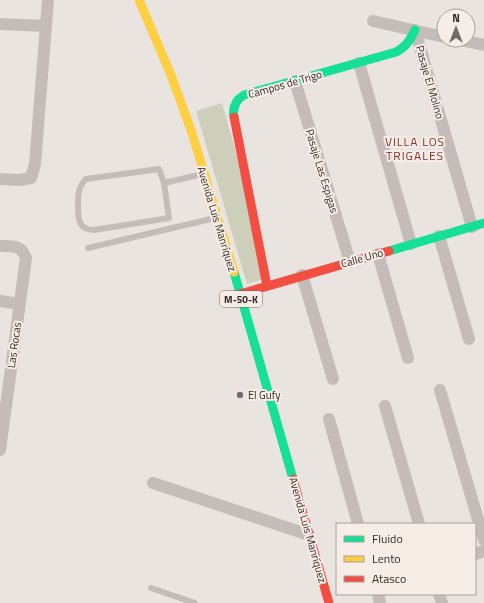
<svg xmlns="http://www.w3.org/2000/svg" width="484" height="603" font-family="'Titillium Web',sans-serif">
<rect width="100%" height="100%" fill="#eae4e0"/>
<!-- green -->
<path fill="#cdcfbb" d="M222 103 271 277 247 284 196 111Z"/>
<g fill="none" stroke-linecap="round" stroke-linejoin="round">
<!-- lane -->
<path stroke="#c3bcb9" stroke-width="6" d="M159 169 164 183 169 218 94 230C78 230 78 218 78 205 78 195 78 187 86 179Z
M164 183 203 174
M88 248 215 218
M151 588 195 603"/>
<!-- street -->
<path stroke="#c3bcb9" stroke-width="12" d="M373 21 444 37
M0 24 46 26
M415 30 472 227
M460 40 484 45
M359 63 411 244
M295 81 350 262
M0 179 20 180 31 178 35 164 48 0
M439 236 469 339
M0 246C11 246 22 245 26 258L0 450
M378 254 408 358
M302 275 333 379
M0 301 20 304
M440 390 484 540
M385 406 419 524
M329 419 358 524
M153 483 309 535
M475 554 484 551
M378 594 380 603
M439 594 442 603"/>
<!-- fast -->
<path stroke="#16e098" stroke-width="9" d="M234 117C232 107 236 100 244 95L396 52C406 47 410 40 415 30
M389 251 484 223
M234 272 293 479"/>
<!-- slow -->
<path stroke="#ffcf43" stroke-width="9" d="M139 0 171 75 192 133 234 272"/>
<!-- jam -->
<path stroke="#f24e42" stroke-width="9" d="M234 117 267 286
M240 294 389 251
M293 479 329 603"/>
</g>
<!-- markers -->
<circle fill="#746b68" stroke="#f7ede7" stroke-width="1.5" cx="240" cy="395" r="4"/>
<g text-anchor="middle" stroke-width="4" stroke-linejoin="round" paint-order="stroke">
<!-- shield labels -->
<rect fill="#f7ede7" stroke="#6e6461" stroke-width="1" x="220" y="291" width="42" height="16" rx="3"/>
<g font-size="10" font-weight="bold" fill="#342a27">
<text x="241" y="303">M-50-K</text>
</g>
<!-- street labels -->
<g font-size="11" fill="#342a27" stroke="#f7ede7">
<text transform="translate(430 82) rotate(74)" y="4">Pasaje El Molino</text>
<text transform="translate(285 84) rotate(-16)" y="4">Campos de Trigo</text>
<text transform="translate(322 171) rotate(73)" y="4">Pasaje Las Espigas</text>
<text transform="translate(217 219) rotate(73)" y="4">Avenida Luis Manríquez</text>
<text transform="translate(362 258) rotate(-16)" y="4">Calle Uno</text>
<text transform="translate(14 345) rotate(-82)" y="4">Las Rocas</text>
<text transform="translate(308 530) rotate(74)" y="4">Avenida Luis Manríquez</text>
</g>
<!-- poi labels -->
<g font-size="11" fill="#342a27" stroke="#f7ede7" text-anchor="start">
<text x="248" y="399">El Gufy</text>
</g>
<!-- neighbourhood labels -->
<g font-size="12" letter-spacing="1" fill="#7c3027" stroke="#f7ede7">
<text x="415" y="146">VILLA LOS<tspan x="415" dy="14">TRIGALES</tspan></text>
</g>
</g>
<!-- legend -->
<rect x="336" y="523" width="140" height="72" fill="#f7ede7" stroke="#a99f9a"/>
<rect x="344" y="536" width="20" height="6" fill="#16e098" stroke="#a99f9a"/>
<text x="372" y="543" font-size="12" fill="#342a27">Fluido</text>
<rect x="344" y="556" width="20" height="6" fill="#ffcf43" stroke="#a99f9a"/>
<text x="372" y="563" font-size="12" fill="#342a27">Lento</text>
<rect x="344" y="576" width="20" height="6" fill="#f24e42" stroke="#a99f9a"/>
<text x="372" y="583" font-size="12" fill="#342a27">Atasco</text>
<!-- north arrow -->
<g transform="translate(456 28)"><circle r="19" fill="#f7ede7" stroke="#a99f9a"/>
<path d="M0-3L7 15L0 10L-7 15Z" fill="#746b68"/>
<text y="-6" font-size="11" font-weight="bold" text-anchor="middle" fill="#342a27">N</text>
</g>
</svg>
